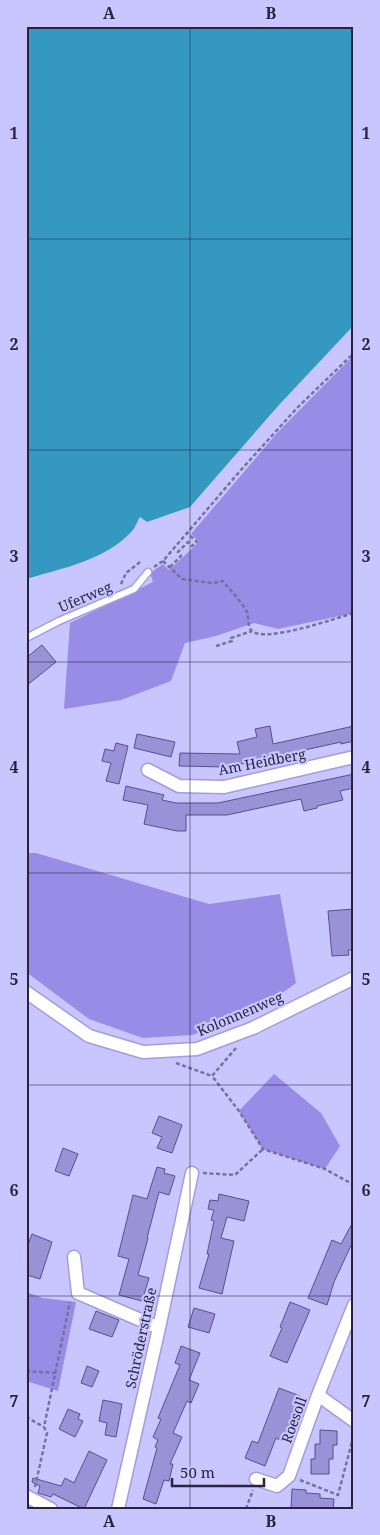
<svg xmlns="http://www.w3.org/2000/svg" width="380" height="1535" font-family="'Noto Serif',serif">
<rect width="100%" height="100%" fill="#c9c5fe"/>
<!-- green -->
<path fill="#988ce7" d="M354 355V613L278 629 254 623 216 636 185 643 171 681 121 700 64 709 70 623 153 582 150 573 163 564 169 570 199 542 191 534 277 433Z
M26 853H36L209 904 280 894 296 983 249 1017 192 1035 143 1038 89 1019 26 972Z
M274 1074 321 1113 340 1146 325 1169 263 1149 239 1111Z
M26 1292 43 1298 76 1302 58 1391 26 1381Z"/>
<!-- water -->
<path fill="#3498c0" d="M26 26H354V325L278 406 190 507 147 522 140 517C137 521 136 527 132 531 106 560 63 568 26 579Z"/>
<!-- building -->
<path fill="#9a92d7" stroke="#584f8d" d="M42 645 56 662 26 686V658Z
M270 726 273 744 354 726V741L341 744V742L227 767 179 766 180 753 240 754 237 742 257 737 255 729Z
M137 734 175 742 171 757 134 748Z
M116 743 128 746 119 784 106 781 111 763 102 761 105 749 114 751Z
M354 774V788L340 791 343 800 317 806V808L304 811 301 799 227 815H186V831H177L144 824 148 805 123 800 126 786 164 795 162 800 176 803H218Z
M354 909V950H348L349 955 332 956 328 911Z
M159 1116 182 1125 172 1153 157 1148 162 1137 152 1133Z
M63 1148 78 1154 69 1176 55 1171Z
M157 1167 165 1169 164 1173 175 1176 169 1195 159 1192 147 1238H148L138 1275 149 1278 142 1301 119 1295 129 1259 118 1256 133 1195 147 1199Z
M219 1194 249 1201 244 1221 227 1217 221 1238 234 1241 222 1294 199 1288 209 1254H207L214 1221 211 1220 214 1210 208 1209 210 1200 218 1201Z
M354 1220V1239L334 1282 327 1305 308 1298 332 1240 341 1244Z
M32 1234 52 1242 40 1279 27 1275 29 1269 26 1268V1250Z
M290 1302 310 1310 287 1363 270 1356 282 1328 280 1327Z
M194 1308 215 1314 209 1333 188 1327Z
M96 1311 119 1320 112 1337 89 1329Z
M181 1346 200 1353 189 1380 199 1384 191 1403 187 1401 173 1433 182 1437 170 1464H173L169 1481 164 1480 156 1504 143 1499 157 1448 155 1447 158 1440 153 1437 161 1419 158 1418 180 1365 175 1363Z
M87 1366 99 1371 92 1387 81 1383Z
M279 1388 300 1396 282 1441 276 1438 265 1466 245 1458 252 1441 258 1443Z
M103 1400 122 1404 116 1437 105 1435 107 1423 99 1421Z
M68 1409 80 1414 78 1419 83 1421 75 1437 59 1429Z
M320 1430 337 1431V1445H333V1459H329V1474H311V1459H315V1444H320Z
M89 1451 107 1460 84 1509 53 1494 51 1497 38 1493 40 1486 32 1482 33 1478 61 1486 65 1478 74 1483Z
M292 1489 306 1490V1493L320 1494V1498L334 1499 333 1509 291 1508Z"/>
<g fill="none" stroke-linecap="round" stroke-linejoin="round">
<defs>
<path id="lane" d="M26 638 59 621 134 589 148 572"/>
<path id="street" d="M148 770 179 786 224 787 354 757
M26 992 89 1036 143 1052 197 1049 253 1028 354 978
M74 1257 78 1293 159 1328
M354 1305 318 1395 354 1421
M256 1479 277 1486 289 1476 318 1395
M26 1496 51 1509
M118 1509 159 1328 192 1173"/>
</defs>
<!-- lane casing -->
<use href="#lane" stroke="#a39ce1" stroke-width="9"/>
<!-- street casing -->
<use href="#street" stroke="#a39ce1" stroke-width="15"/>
<!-- path -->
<path stroke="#76729b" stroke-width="2.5" stroke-dasharray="4 2.5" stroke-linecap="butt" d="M163 561 182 579 212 583 223 581C231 591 241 601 247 612 249 617 247 627 252 631 266 643 336 618 354 613
M154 567 163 561 240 471 297 408 354 353
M170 567 181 556 178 552 188 542 192 546 197 542 187 533
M121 584 126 573 140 562
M216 646 232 641 231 638 252 631
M236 1048 212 1076 239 1111 263 1149 325 1169 354 1185
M176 1063 212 1076
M203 1173 235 1175 263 1149
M26 1371 56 1373
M26 1417 44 1427
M300 1480 338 1495 354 1434
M35 1487 47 1433 44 1427 70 1302
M246 1509 253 1490"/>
<!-- lane -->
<use href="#lane" stroke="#fff" stroke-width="6"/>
<!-- street -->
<use href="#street" stroke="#fff" stroke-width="12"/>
</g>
<!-- grid -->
<path fill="none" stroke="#28243f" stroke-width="1" stroke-opacity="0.55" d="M190 26V1509M26 239H354M26 450H354M26 662H354M26 873H354M26 1085H354M26 1296H354"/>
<g text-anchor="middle" stroke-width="4.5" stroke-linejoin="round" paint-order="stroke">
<!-- street labels -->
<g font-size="14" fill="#28243f" stroke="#c9c5fe">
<text transform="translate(85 597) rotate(-23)" y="5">Uferweg</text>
<text transform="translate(262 762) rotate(-11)" y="5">Am Heidberg</text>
<text transform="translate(240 1014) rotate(-23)" y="5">Kolonnenweg</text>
<text transform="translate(141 1338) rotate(-78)" y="5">Schröderstraße</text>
<text transform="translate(294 1420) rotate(-70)" y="5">Roesoll</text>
</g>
</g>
<!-- border -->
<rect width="380" height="1535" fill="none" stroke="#c9c5fe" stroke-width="55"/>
<!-- scale -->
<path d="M172 1478v8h92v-8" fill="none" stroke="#28243f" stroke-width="2.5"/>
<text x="180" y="1478" font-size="15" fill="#28243f" stroke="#c9c5fe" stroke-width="4" paint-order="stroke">50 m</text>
<rect x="28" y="28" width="324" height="1480" fill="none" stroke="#28243f" stroke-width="2"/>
<g font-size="16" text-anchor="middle" font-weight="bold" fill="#28243f">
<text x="109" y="19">A</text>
<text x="271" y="19">B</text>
<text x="14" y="139">1</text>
<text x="366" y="139">1</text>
<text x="14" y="350">2</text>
<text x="366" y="350">2</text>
<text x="14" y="562">3</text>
<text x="366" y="562">3</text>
<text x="14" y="773">4</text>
<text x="366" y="773">4</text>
<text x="14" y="985">5</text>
<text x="366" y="985">5</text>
<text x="14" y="1196">6</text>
<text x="366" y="1196">6</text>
<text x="14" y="1407">7</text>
<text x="366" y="1407">7</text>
<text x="109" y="1527">A</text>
<text x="271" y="1527">B</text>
</g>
</svg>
